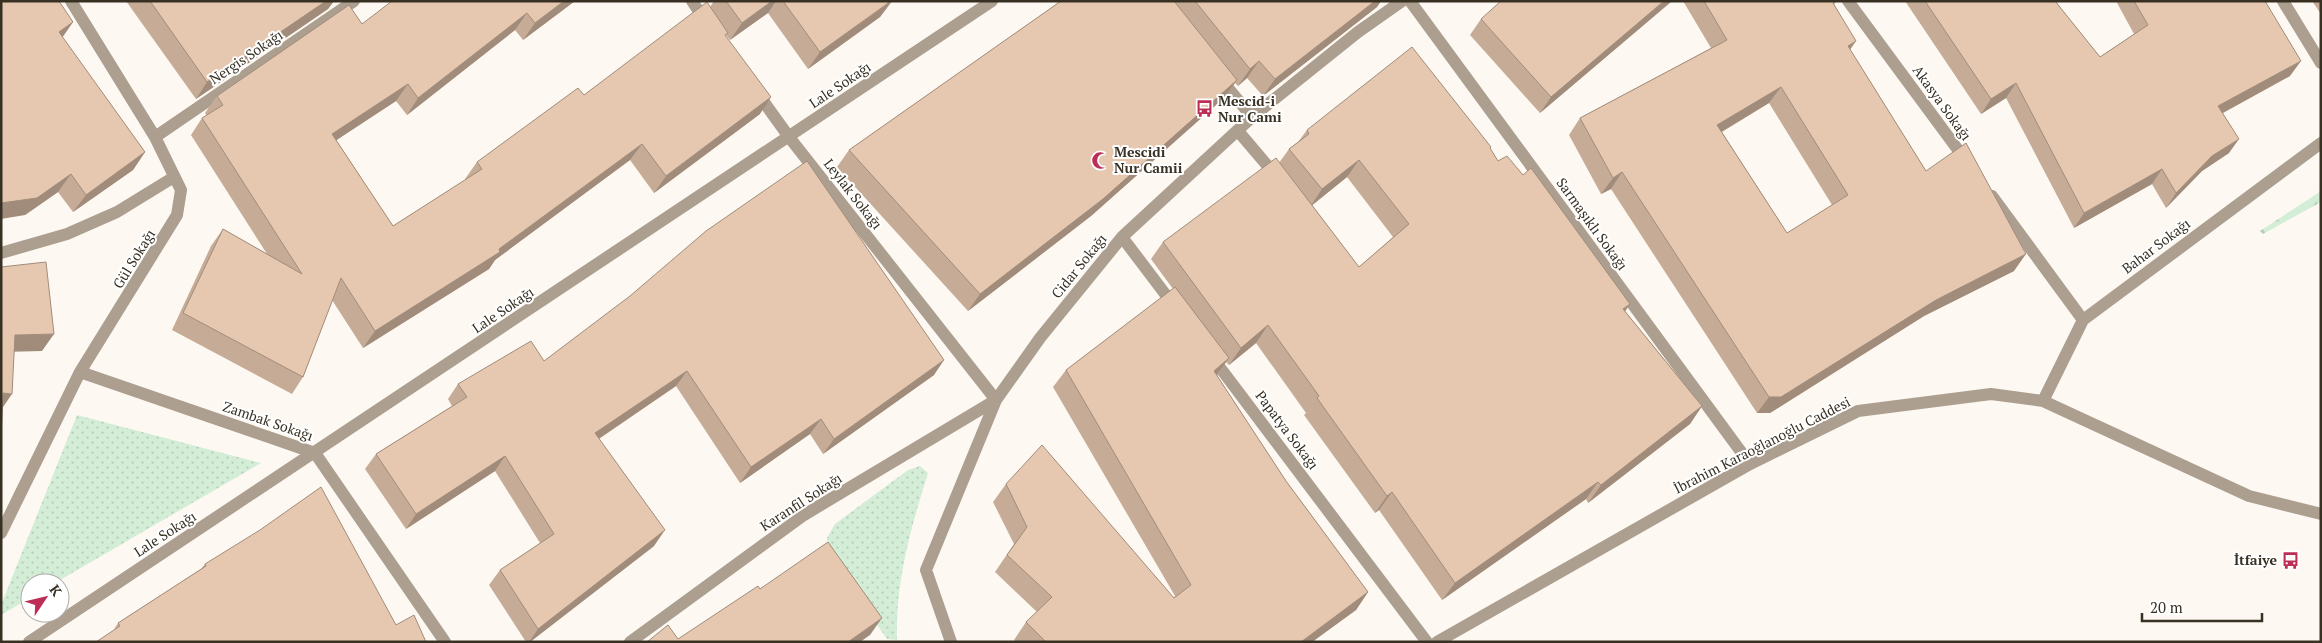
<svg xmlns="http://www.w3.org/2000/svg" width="2322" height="643" font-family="'PT Serif',serif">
<defs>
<pattern id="forest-firs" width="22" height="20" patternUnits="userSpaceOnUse" patternTransform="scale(1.25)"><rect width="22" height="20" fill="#d3edd7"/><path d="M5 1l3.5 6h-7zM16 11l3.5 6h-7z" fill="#b6ccb8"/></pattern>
<pattern id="park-dots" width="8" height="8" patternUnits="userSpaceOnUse" patternTransform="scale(1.25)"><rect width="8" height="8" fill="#d3edd7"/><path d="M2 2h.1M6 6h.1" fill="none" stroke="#b6ccb8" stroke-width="1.8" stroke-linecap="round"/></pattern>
</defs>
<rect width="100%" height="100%" fill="#fdf9f2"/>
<!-- forest -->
<path fill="url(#forest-firs)" d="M2321 191V202L2263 234 2260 231Z"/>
<!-- park -->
<path fill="url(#park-dots)" d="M77 415 261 463 55 583H30V598L1 615V605Z
M920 466 928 473C911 527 895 583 897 640L887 639 829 556 827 538 835 524 908 470Z"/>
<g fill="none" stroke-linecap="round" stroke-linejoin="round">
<!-- lane -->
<path stroke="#ad9f90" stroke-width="12" d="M1238 131 1278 178"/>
<!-- street -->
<path stroke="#ad9f90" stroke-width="12" d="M692 1 706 22
M1410 1 1750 464
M1848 1 1967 162
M2283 1 2321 63
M1219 77 1252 117
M155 137 354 1
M1992 196 2083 320
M1122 237 1175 307
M1 253 67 234 117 212 174 177
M1212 357 1427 642
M80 372 315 453 445 642
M2043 401 2083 320 2321 143
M1 533 80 372 177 215 181 190 155 137 71 1
M29 642 992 1
M630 642 804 515 996 400 789 137 756 91
M951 642 926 570 996 400 1040 338 1122 237 1252 117 1358 32 1402 1
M1437 642 1750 464 1858 411 1991 394 2043 401 2249 496 2321 514"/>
</g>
<!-- wall -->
<path fill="#c6ac97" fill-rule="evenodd" d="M1 1 73 22 62 38 145 152 133 170 73 212 58 192 25 215Z
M126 1H334L328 9 196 99Z
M575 1 523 40 515 30 407 115 396 101 336 140 393 226 466 180 465 179 477 162 584 95 710 7 714 1H892L880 17 808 69 768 13 730 40 726 35V36L760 114 654 193 630 160 495 260 489 269 363 348 332 300 303 377 292 394 172 330 211 246 223 229 267 254 191 135 202 118 207 116 205 113 217 96 362 24Z
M1061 1H1381L1377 7 1263 96 1247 78 1238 86 1235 83 1225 97 1091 216 968 311 837 167 849 150Z
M1672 1 1540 113 1470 35 1481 19Z
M1683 1H1836L1834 5 1850 50 1926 171 2014 271 1924 316 1770 413H1757L1611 189 1601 194 1569 135 1580 118 1711 48ZM1769 103 1832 205 1787 233 1722 132Z
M1905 1H2055L2100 57 2134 34 2116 1H2265L2290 76 2223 113 2229 153 2202 171 2166 208 2152 184 2074 228 2006 98 1981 114Z
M2312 1H2321V14Z
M1307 130 1490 149 1498 161 1625 311 1702 406 1690 424 1588 503 1586 499 1442 600 1379 510 1375 513 1304 415 1306 413 1256 343 1229 365 1226 362 1217 376 1286 481 1368 592 1356 610 1312 642H1016L1014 640 1026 622 1037 612 995 572 1014 544 993 502 1006 484 1174 598 1175 596 1053 387 1066 370 1173 289 1151 259 1163 242 1279 163 1289 149 1298 142ZM1347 177 1393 237 1359 267 1312 205Z
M544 361 934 375 823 454 810 434 740 483 676 386 599 439 654 546 530 642H526L489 585 500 570 540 543 495 471 406 529 365 469 376 454 452 406 448 399 458 384Z
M205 564 396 625 113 631 118 623 201 569Z"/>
<!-- shaded-wall -->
<path fill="#a18c7b" d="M326 1H334L328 9 196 99 207 82Z
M564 1H575L523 40 535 23Z
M772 1H776L768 13 730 40 742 23Z
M892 1 880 17 808 69 820 52Z
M1375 1H1381L1377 7 1263 96 1275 79Z
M1664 1H1672L1540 113 1551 97Z
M527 13 515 30 407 115 418 98Z
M73 22 61 39 59 32Z
M1856 41 1845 57 1848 46Z
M1259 61 1247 78 1238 86 1250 69Z
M2301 61 2290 76 2208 121 2218 106Z
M1237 80 1225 97 1091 216 968 311 980 294Z
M2016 83 2006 98 1981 114 1991 99Z
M408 84 396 101 320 151 332 134Z
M1781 87 1769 103 1706 141 1717 125Z
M771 97 760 114 654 193 666 176Z
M2239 139 2229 153 2202 171 2166 208 2176 193 2212 156Z
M642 144 630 160 495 260 489 269 363 348 375 331 499 249Z
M145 152 133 170 73 212 86 195Z
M1359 160 1347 177 1310 207 1322 189Z
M2162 169 2152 184 2074 228 2084 213Z
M1622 172 1611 189 1601 194 1613 178Z
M71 174 58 192 25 215 1 219V203Z
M2026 254 2014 271 1924 316 1770 413H1757L1769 397 1936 300Z
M1630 304 1618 322 1623 309Z
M1268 325 1256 343 1229 365 1241 348Z
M54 334 42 351 3 352 15 335Z
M1229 358 1216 376 1214 371Z
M944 360 934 375 823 454 834 439Z
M687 371 676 386 585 448 595 433Z
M3 393 12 394 1 410Z
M1702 406 1690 424 1588 503 1601 485Z
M821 419 810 434 740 483 751 467Z
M505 456 495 471 406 529 416 514Z
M1598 482 1586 499 1442 600 1455 583Z
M1392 492 1379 510 1375 513 1387 496Z
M665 530 654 546 530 642H529L538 629Z
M1368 592 1356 610 1312 642H1301Z
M882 618 870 635 860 642H848Z"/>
<!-- building -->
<path fill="#e6c8b0" stroke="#a18c7b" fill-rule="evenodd" d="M1 1H59L73 22 59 32 145 152 86 195 71 174 37 198 1 203Z
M150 1H326L207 82Z
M392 1H564L535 23 527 13 418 98 408 84 332 134 393 226 482 169 477 162 578 88 584 95 707 2 728 33 725 35 771 97 666 176 642 144 499 249 500 252 375 331 341 278 303 377 183 313 223 229 302 274 202 118 223 105 217 96 349 5 362 24Z
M726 1H772L742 23Z
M783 1H891L820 52Z
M1061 1H1174L1237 80 1103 199 980 294 849 150Z
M1195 1H1375L1275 79 1259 61 1250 69Z
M1501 1H1664L1551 97 1481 19Z
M1704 1H1836L1833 3 1856 41 1848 46 1926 171 1966 143 2026 254 1936 300 1781 397H1769L1622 172 1613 178 1580 118 1727 40ZM1781 87 1848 195 1787 233 1717 125Z
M1925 1H2055L2100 57 2148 25 2134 1H2265L2301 61 2218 106 2239 139 2212 156 2176 193 2162 169 2084 213 2016 83 1991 99Z
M1412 47 1491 147 1490 148 1498 161 1507 156 1523 175 1531 168 1630 304 1623 309 1702 406 1601 485 1598 482 1455 583 1392 492 1387 496 1317 398 1319 396 1268 325 1241 348 1163 242 1276 158 1359 267 1409 224 1359 160 1322 189 1289 149 1309 134 1307 130Z
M807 161 944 360 834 439 821 419 751 467 687 371 595 433 665 530 538 629 500 570 554 534 505 456 416 514 376 454 467 397 458 384 531 341 544 361 630 296 706 231Z
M46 262 54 334 15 335 12 394 3 393 1 437V267Z
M1175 287 1229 358 1214 371 1286 481 1368 592 1301 642H1046L1026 622 1052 597 1007 555 1027 527 1006 484 1042 445 1174 598 1191 585 1066 370Z
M321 487 396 625 414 615 426 642H96L120 626 118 623 206 566 205 564 260 530Z
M828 542 882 618 848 642H647L668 625 678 639 758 586 760 589Z"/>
<!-- icons -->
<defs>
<symbol id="bus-bare" viewBox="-9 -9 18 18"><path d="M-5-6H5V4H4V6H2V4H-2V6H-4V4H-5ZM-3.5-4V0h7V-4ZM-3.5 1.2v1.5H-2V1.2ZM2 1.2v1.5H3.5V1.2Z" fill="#bd2e57" stroke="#fff" stroke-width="2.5" paint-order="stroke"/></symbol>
<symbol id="mosque-bare" viewBox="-9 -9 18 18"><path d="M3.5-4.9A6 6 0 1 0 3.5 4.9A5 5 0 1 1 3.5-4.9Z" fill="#bd2e57" stroke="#fff" stroke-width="2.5" paint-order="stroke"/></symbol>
</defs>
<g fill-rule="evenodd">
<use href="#bus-bare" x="1192" y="96" width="25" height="25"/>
<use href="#mosque-bare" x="1088" y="148" width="25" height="25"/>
<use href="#bus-bare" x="2278" y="548" width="25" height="25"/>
</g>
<g text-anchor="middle" stroke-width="4" stroke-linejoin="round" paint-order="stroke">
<!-- street labels -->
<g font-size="14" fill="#373023" stroke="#fff">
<text transform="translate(246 57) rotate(-34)" y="5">Nergis Sokağı</text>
<text transform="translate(840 85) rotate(-34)" y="5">Lale Sokağı</text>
<text transform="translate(1942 103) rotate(54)" y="5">Akasya Sokağı</text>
<text transform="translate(853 194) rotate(52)" y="5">Leylak Sokağı</text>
<text transform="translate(1592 224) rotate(54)" y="5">Sarmaşıklı Sokağı</text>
<text transform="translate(2156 246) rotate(-37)" y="5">Bahar Sokağı</text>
<text transform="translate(134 259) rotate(-58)" y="5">Gül Sokağı</text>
<text transform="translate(1079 266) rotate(-51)" y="5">Cidar Sokağı</text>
<text transform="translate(503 310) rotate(-34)" y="5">Lale Sokağı</text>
<text transform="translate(268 421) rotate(19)" y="5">Zambak Sokağı</text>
<text transform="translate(1287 430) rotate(53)" y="5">Papatya Sokağı</text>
<text transform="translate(1762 445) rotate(-27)" y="5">İbrahim Karaoğlanoğlu Caddesi</text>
<text transform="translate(801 502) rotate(-33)" y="5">Karanfil Sokağı</text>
<text transform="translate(165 534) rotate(-33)" y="5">Lale Sokağı</text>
</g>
<!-- poi labels -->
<g font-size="14" font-weight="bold" fill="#373023" stroke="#fff" text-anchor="start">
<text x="1218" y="106">Mescid-i<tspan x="1218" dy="16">Nur Cami</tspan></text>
<text x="1114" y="157">Mescidi<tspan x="1114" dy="16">Nur Camii</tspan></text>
<text x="2277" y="565" text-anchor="end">İtfaiye</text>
</g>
</g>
<!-- border -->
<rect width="2322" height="643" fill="none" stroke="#373023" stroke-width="5"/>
<!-- north arrow -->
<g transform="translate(45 598) rotate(55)"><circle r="24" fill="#ffffff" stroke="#afaca7"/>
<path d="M0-4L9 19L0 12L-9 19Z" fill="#bd2e57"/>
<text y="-8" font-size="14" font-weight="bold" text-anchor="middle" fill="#373023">K</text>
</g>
<!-- scale -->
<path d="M2142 613v8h120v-8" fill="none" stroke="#373023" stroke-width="2.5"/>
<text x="2150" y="613" font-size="15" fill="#373023" stroke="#ffffff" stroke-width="4" paint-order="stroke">20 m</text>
</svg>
